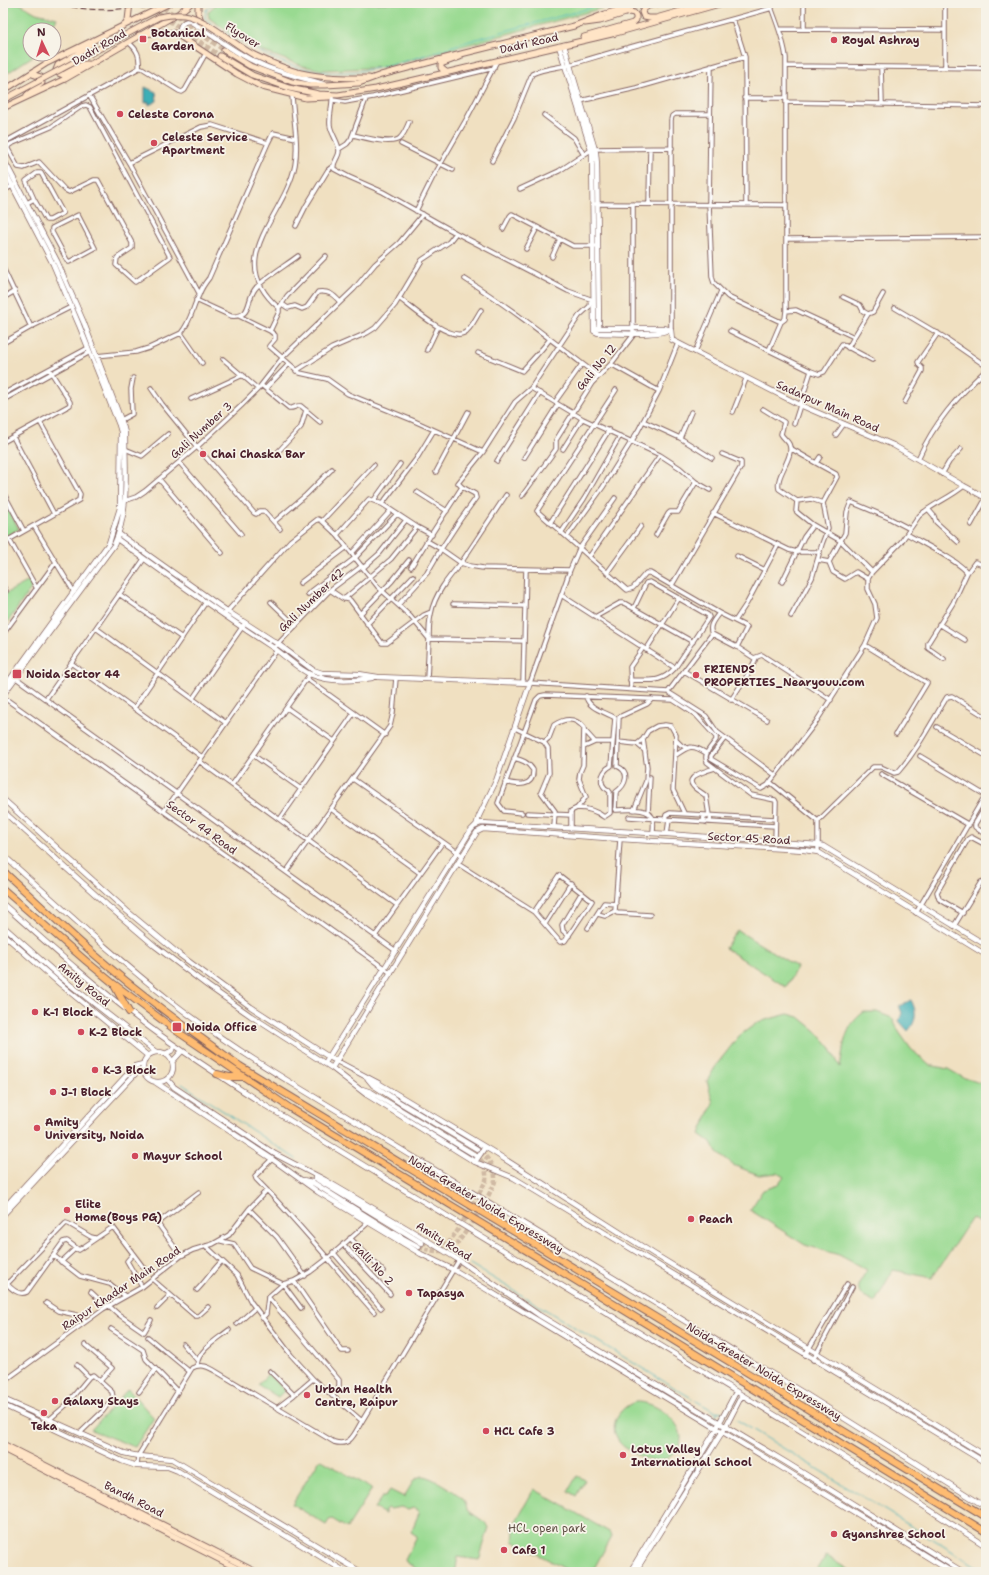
<svg xmlns="http://www.w3.org/2000/svg" width="989" height="1575" font-family="'Shantell Sans',sans-serif">
<rect width="100%" height="100%" fill="#f7f3e8"/>
<filter id="ink" filterUnits="userSpaceOnUse"><feTurbulence type="fractalNoise" baseFrequency=".025" numOctaves="2"/><feDisplacementMap in="SourceGraphic" scale="8" xChannelSelector="R" yChannelSelector="G"/><feConvolveMatrix kernelMatrix="1 2 1 2 8 2 1 2 1" color-interpolation-filters="sRGB"/></filter>
<filter id="wash" filterUnits="userSpaceOnUse"><feTurbulence type="fractalNoise" baseFrequency=".012" numOctaves="4" result="noise"/><feDisplacementMap in="SourceGraphic" scale="16" xChannelSelector="R" yChannelSelector="G"/><feGaussianBlur stdDeviation="0.9" result="paint"/><feColorMatrix in="noise" values="0 0 0 0 0 0 0 0 0 0 0 0 0 0 0 0 0 1.4 0 .05"/><feComposite in="paint" operator="in"/></filter>
<g filter="url(#wash)">
<rect width="100%" height="100%" fill="#f0e0c1"/>
<!-- green -->
<path fill="#99da91" stroke="#727c5e" d="M3 3H19L36 13 57 18 51 30H30V54H36L3 76Z
M217 3H621L387 67 349 69 322 70 303 66 264 52 233 35 213 21 209 18 208 12Z
M6 506 19 529 3 538V507Z
M29 581 32 587 3 629V595Z
M737 930 797 967 786 987 725 948Z
M864 1012H877L892 1018 899 1032 911 1049 929 1065 948 1069 962 1077 986 1085V1228L972 1218 932 1278 893 1270 875 1302 860 1294 858 1285 867 1270 839 1255 805 1245 750 1210 763 1190 778 1185 784 1177 777 1173 759 1175 733 1165 717 1153 711 1142 700 1134 713 1103 707 1081 717 1064 739 1036 758 1022 788 1014 799 1017 816 1031 830 1047 840 1067C844 1045 844 1026 864 1012Z
M268 1374 285 1390 278 1397 258 1385Z
M128 1389 154 1418 135 1447 91 1430Z
M635 1402C659 1400 700 1434 671 1456 657 1467 645 1459 632 1452 628 1449 623 1447 620 1443 607 1427 618 1408 635 1402Z
M320 1459 372 1489 347 1528 332 1519 329 1520 326 1525 292 1504Z
M421 1476C429 1475 456 1492 462 1498 466 1501 465 1508 469 1511 476 1517 484 1520 489 1527L479 1560 458 1557 455 1572H421L406 1562 405 1560 417 1536 411 1532 419 1513 417 1510 413 1508 408 1510 401 1507 390 1509 387 1508 385 1510V1514L374 1508 382 1497H385L390 1490 404 1497 414 1480Z
M577 1476 585 1480 576 1496 568 1491Z
M534 1489 611 1533 612 1536 592 1572H571L513 1541 514 1531 512 1528Z
M826 1556 852 1572H816Z"/>
<!-- water -->
<path fill="#3eafb6" stroke="#446770" d="M145 87 156 92 157 101 149 105V102L145 103Z
M911 1000C917 1011 917 1021 908 1031L899 1021 902 1013 899 1006Z"/>
<g fill="none" stroke-linecap="round" stroke-linejoin="round">
<!-- stream -->
<path stroke="#3eafb6" stroke-width="1" d="M213 25 205 18 206 10 214 3
M226 33C252 48 279 64 309 70 364 81 421 55 473 40 518 27 563 16 608 3
M182 1084 296 1159
M470 1264 698 1402 714 1411 722 1412
M715 1417 718 1411
M737 1420 986 1572"/>
</g>
</g>
<g filter="url(#ink)">
<g fill="none" stroke-linecap="round" stroke-linejoin="round">
<!-- tertiary-tunnel -->
<path stroke="#cfb9a3" stroke-width="4.5" stroke-dasharray="4.5 2" stroke-linecap="butt" d="M422 1243 438 1244 449 1242 458 1230 486 1181C487 1171 484 1161 476 1155
M419 1247C430 1250 440 1254 452 1248 460 1244 494 1189 495 1181 496 1168 487 1156 477 1149"/>
<!-- secondary-tunnel -->
<path stroke="#cfb9a3" stroke-width="5" stroke-dasharray="5 2.5" stroke-linecap="butt" d="M144 3 220 56
M157 3 224 50"/>
<defs>
<path id="minor" d="M733 19 745 57 746 205
M780 29 945 30
M804 29V3
M128 42C138 50 140 56 139 68
M711 66 709 204 712 277 714 283 728 297 781 322 785 319 786 311 796 310 854 337 868 314 873 312 883 294
M786 66 986 68
M881 67 882 103
M945 68V3
M89 95 129 163 199 293
M332 97C333 105 329 114 330 125 331 134 339 142 339 151 339 158 332 162 334 169L349 177 383 192 456 233 568 291 593 300
M744 98H785
M333 100 345 102 373 97 494 68
M580 101 636 88 745 57
M786 102 986 106
M86 105 90 107 170 257 135 282 116 265 117 258 132 248V243L98 180H94L69 192 65 190 39 162 24 168 18 167 8 149V146L11 144 51 127 82 106Z
M544 115 574 138 584 155
M353 135C363 137 392 146 400 138 404 134 407 127 409 122
M3 143 139 68H142L179 91 182 92 185 90 206 53
M268 143 273 133 296 138
M401 144 453 170
M339 149 347 144 351 139 366 99
M595 149 672 148
M492 161 514 118 532 74C545 67 562 68 576 63 640 43 706 27 772 8
M520 189 559 171 591 150
M3 191 14 185
M27 203 34 199 26 181 37 173H41L63 213 50 220H46L34 199
M595 204 786 205V58C784 39 776 22 770 4
M633 204V333
M649 204 650 149
M416 211 432 179 467 118 497 61
M78 215 95 248 69 262 67 260 52 232V228Z
M296 226 306 206 328 170 333 166
M503 229 510 216 512 214 573 246H595
M787 239 986 237
M526 249 537 228
M326 256 287 296 279 308V312L270 331 275 335V339L269 346 300 373 327 379 348 394 412 420 483 452 515 402 531 388 579 316 590 306 591 300
M552 257 560 239
M3 268 31 327
M465 279C511 308 554 342 598 376
M843 297 860 305 863 311 868 314
M3 298 15 291
M399 298C411 307 449 341 464 333 471 330 476 317 481 310
M196 300 231 316C252 318 246 301 255 289 261 280 288 264 298 256
M282 304 288 308 295 306 302 309 307 307 318 292C329 291 333 294 340 302
M279 308C222 259 285 217 295 165 299 143 293 117 292 95
M895 308 944 337 986 366
M786 311V205
M239 316 270 331
M671 330V120L672 116 675 114H710
M730 331 811 371 819 374 824 372 842 344 872 360
M181 333 202 363
M3 343 31 327 71 307
M848 348 854 337
M427 350 438 327
M769 350 781 322
M695 352 721 291
M478 353 522 371C531 361 541 351 550 339
M96 356 136 352 149 348 181 333C191 321 192 309 199 295 201 289 205 283 209 278L268 143 212 125 201 127 129 163
M223 359 258 389
M611 364 659 391
M296 371 332 348 367 333 375 328 395 305 422 260 449 242 456 233
M261 385 289 408C293 409 296 405 301 406L320 422
M151 388 162 404 197 447 254 513 256 514 260 511H264L280 529
M266 388 289 364
M531 388 583 419 660 455 680 468 696 482 710 490
M616 390 537 511 627 590 633 588 646 573H650L719 613C714 620 708 626 712 634L668 692
M3 394 88 348
M191 399 243 375
M3 400 90 352
M555 402 582 364
M905 402 922 371V368L919 365 918 362 938 333
M763 409 784 422 781 434C783 438 787 440 789 444 795 457 775 475 779 489L797 501 811 499 823 503
M733 412 746 379
M121 420 132 414 131 389 133 378
M643 421 680 438 712 458
M794 424 811 371
M836 435 844 424
M13 437 54 514
M680 438 691 412
M3 442 70 405V402L49 369
M790 448 816 463 820 457
M125 449 142 456 168 434
M563 449 582 419
M275 455 301 427 306 410
M524 458 558 404
M918 459C934 423 957 397 986 370
M497 461 540 393
M179 462 241 534
M436 472 468 412
M942 474 949 462 961 449
M159 479 222 553
M3 492 24 531
M417 492 447 511
M506 495 461 563 470 566 483 568 570 570
M522 496 556 449V440L592 383 611 364 635 333
M615 498 579 549 570 570 530 683 668 692 706 716 717 732 775 775
M374 500 400 464
M124 501 136 497 145 491 197 447 241 406 258 389 283 357 354 289 375 264 399 243 423 214
M797 501 796 511 798 513 813 525 841 541 872 572
M382 504 417 458 434 430
M928 509 934 516 936 522 958 542
M713 513 789 550 797 552H820
M322 521 374 465
M274 522 306 495 332 469
M550 523 609 430
M971 525 986 498
M34 526 74 592
M561 533 584 499 620 436
M907 534C918 541 963 563 967 573L953 603 928 643V648L944 659
M337 535 369 499 382 504 417 527
M656 535 668 514 670 512H678L696 482
M567 537 603 487 638 431 659 391 678 343
M9 539 36 587
M3 543 79 500 80 494 40 422
M352 553 391 510
M737 556 765 570
M589 557 660 455
M818 560 829 562 833 572 845 579 856 572 868 579
M829 562 845 533 847 512 851 502 889 518 910 529
M411 567 427 541
M363 568 380 553 406 520
M607 573 641 526
M967 573 975 562 986 566
M782 582 804 537 813 525
M300 583 347 547
M672 585 741 467V462L722 454
M3 586 6 591
M330 590 342 598 350 600 382 643H387L424 615 431 612
M119 594 182 638
M308 594 355 558 397 514
M561 595 675 668 709 617 708 615 650 582 646 583 634 608
M344 599 391 559 417 527 432 535
M271 602 296 626
M453 604 525 606
M398 605 427 573 441 549 427 541 462 487
M719 613 747 627 737 647
M360 614 392 581 409 560
M224 615 290 541 318 519 322 521 337 535 378 587 410 616 429 639
M791 616 812 578 822 544 828 528 823 503 837 477 836 474 816 463
M595 617 620 603H624L693 642
M735 621 747 603 778 545
M367 624 413 576
M939 624 965 640
M96 628 226 723
M3 634 56 562
M712 634 737 647 754 658 762 655 831 700
M429 639C429 630 429 622 431 614 434 595 449 577 461 563L441 549 460 520 476 498 475 494 462 487 458 483 483 452
M865 645 927 683 896 734
M274 648 330 590 362 566
M646 650 679 598
M71 663 202 757
M684 671 767 720
M16 678 396 951
M307 679 385 735
M427 679 429 639 524 641
M630 680C650 680 660 684 675 668
M523 682 526 570
M631 689 630 667 643 648
M3 697 391 973
M193 698 245 623
M46 699 144 559
M652 699 647 704 619 717 617 766C631 772 626 785 616 792L615 810C626 810 651 806 653 820 654 824 653 829 653 833
M731 700 750 671 756 658
M134 708 206 602
M287 708 334 741
M937 727 986 756
M515 728 544 742 548 748 549 773 541 792 555 811 554 827
M585 731 595 742
M725 738 711 756V759L761 789 768 785 770 782
M643 739 637 744 645 751
M676 740 681 745 687 748
M544 742 549 738 554 725C565 718 575 717 584 728L583 765 580 772 579 779 586 797 577 808 571 811V828
M618 742 637 744
M584 747 595 742H613
M253 755 301 789
M676 755C689 746 692 744 706 753
M920 756 985 795
M199 761 397 905
M881 774 969 825
M353 779 463 856
M505 782C517 785 534 788 533 770 528 762 522 760 514 758
M232 785 310 674
M170 803 277 650
M986 806 975 824V827L986 835
M577 808C587 808 595 810 604 817L610 813V792C609 790 607 789 605 788 598 781 603 770 611 766L615 718C606 712 588 709 586 696
M331 809 420 873
M634 810 646 781 647 767 643 739 648 731 657 726 665 725 671 726 676 735 673 790 684 813
M164 811 168 805
M522 813 504 811 498 803 536 700 540 696 545 695 673 700 696 715 716 737V740C711 747 703 754 707 762L751 795 775 800 776 802 775 841
M527 813 571 815
M648 813 650 777
M709 815 706 796C702 792 696 790 693 786 684 776 709 770 715 768
M703.5 819a3.5 3.5 0 1 1 7 0a3.5 3.5 0 1 1-7 0Z
M629 817 775 826
M280 819 354 713
M665 820 666 815 670 813 775 819
M818 821 873 767H881L894 773 898 772C918 749 931 723 947 697L952 696 986 717
M667 834 669 820
M620 839 615 911 617 913 650 915
M818 852V821L770 782 816 722 865 645 877 618 875 604 868 589V579L872 572 901 542 919 516C932 504 950 498 964 486
M458 864 534 912 560 942 565 941 592 901 559 875 534 912
M286 872 390 726 393 713 396 678
M916 913 986 794
M963 913 939 899 937 892 968 839 971 837 986 845
M598 914 605 916 615 911
M545 924 571 883
M954 926 981 882 986 880
M588 928 604 903 616 904
M375 936 443 842
M569 936 563 931 562 925 582 892
M272 1159 255 1176 256 1179C298 1221 335 1268 374 1312
M249 1209 277 1237 305 1276
M350 1238 383 1271
M221 1241 234 1244 250 1268 283 1284 294 1281 310 1272 327 1259 368 1223
M343 1244 390 1294
M206 1246 237 1275 251 1302 291 1355 313 1379 362 1421
M333 1252 381 1308
M133 1254 127 1261 142 1287
M54 1256 80 1276 110 1284 125 1296
M181 1256 158 1224 159 1222 199 1192
M61 1262 76 1248
M152 1279 195 1316H198L208 1307
M3 1280C9 1286 18 1297 27 1292L63 1242 67 1241 79 1250 113 1227 143 1267
M294 1281 342 1351H348
M7 1284 66 1223 69 1224 91 1237 95 1238
M283 1284 301 1308
M197 1290C206 1281 212 1271 221 1262
M91 1292 106 1306
M268 1297 339 1380V1387L332 1396
M46 1303 58 1311 77 1315 85 1322
M108 1305 118 1314 144 1332 151 1320
M157 1308 170 1295
M262 1318 266 1314 268 1297 283 1284
M237 1324 255 1308
M111 1329 143 1350 146 1359 177 1391
M148 1337 189 1371
M183 1344 197 1360
M85 1345 112 1368 100 1381
M805 1355 847 1284
M813 1360 852 1287
M77 1365 89 1377
M197 1365C198 1350 218 1339 229 1330
M270 1371 294 1395 313 1379
M3 1382 103 1309 142 1287 181 1256 193 1250 213 1244 229 1235 249 1209 267 1190
M139 1392 155 1370
M277 1408 294 1395
M50 1419 65 1406 89 1377 93 1375 112 1392 113 1397 103 1411 80 1433
M137 1466 138 1456 192 1368C201 1363 209 1367 217 1372L334 1442C351 1447 354 1434 362 1421L459 1260"/>
<path id="tertiary" d="M135 3 143 6 152 3
M770 3V4
M181 37C178 28 181 21 190 21 215 37 239 56 267 67 285 74 304 78 323 84
M564 45 596 153 597 165 599 327
M559 46 592 153 594 331 598 333C612 333 658 336 668 330
M3 158 57 261 84 323 123 425 125 433C125 471 130 509 114 545L3 695
M3 168 53 264 79 325 119 425 121 432 120 508 109 543 3 689
M594 328H664L671 330 672 340 674 341 800 405 893 445 964 486 986 498
M119 534 227 611 278 644 313 670 322 673 359 674 378 677 530 683 496 781 479 816 476 826
M117 539C168 576 219 613 272 647 285 655 297 669 312 675 329 682 353 681 372 678
M3 799 127 911 180 955 251 1007 329 1057 380 1084 495 1153 654 1254 986 1456
M3 811 107 905 155 946 208 986 251 1016 332 1068 367 1095 475 1162 514 1178 986 1463
M3 855C59 905 113 956 172 1002 212 1033 255 1061 298 1087L807 1395 986 1507
M3 904C48 944 92 984 140 1020 180 1051 223 1078 266 1106L900 1491 986 1546
M3 926 59 976 156 1052
M3 934 60 984 148 1056
M143 1067a15 15 0 1 1 30 0a15 15 0 1 1-30 0Z
M165 1054 173 1050 174 1045
M172 1062 182 1051
M325 1063 471 830 476 825 481 823 667 834 818 845 823 846 986 945
M332 1068 477 832 483 829 620 839 804 850 818 852 986 955
M167 1079 174 1087 275 1154 325 1180 410 1230 459 1260 539 1315 787 1463 963 1572
M368 1079 373 1085 399 1102 477 1149
M155 1082 272 1159 318 1192 421 1254 456 1271 784 1469 952 1572
M362 1089 371 1092 475 1155
M475 1162 485 1147
M315 1178 422 1243
M303 1180 312 1182 390 1231 419 1247
M3 1209 135 1066 143 1064
M3 1215 137 1072 143 1069
M3 1399 124 1453 138 1456 172 1459 361 1572
M3 1405 122 1461 137 1466 168 1467 178 1471 346 1572
M630 1572 714 1433 736 1392
M635 1572 726 1426 742 1395"/>
<path id="secondary" d="M198 3V12L204 30
M661 3C654 5 646 4 642 12L644 17 649 18H656L709 3
M125 25 128 20 130 3
M139 35 159 32 175 33 237 74 262 87 306 98 329 97
M584 37 633 23 636 20V16L634 13 629 12 600 21 585 23
M224 50 250 66 292 82 310 85H326L359 83 381 75 465 53 574 26 605 14 643 3
M254 55C269 62 284 69 301 73 323 78 346 78 369 78
M220 56 252 75 289 88 319 94 338 95 376 89 616 33 723 3
M88 64H83L63 75 58 73 56 70 58 65 79 53 91 44
M446 72 441 68V64L460 57
M3 91 47 63 170 3
M27 95 42 83 41 77 32 74
M3 108 65 79 179 13 191 3
M3 1444 256 1572
M3 1449 244 1572"/>
<path id="trunk" d="M3 871C34 899 64 928 95 955 141 995 190 1030 240 1066L986 1517
M3 889 86 961 114 984 178 1032 290 1108 542 1260 986 1532
M115 987 129 1012
M217 1074 229 1077H243"/>
</defs>
<!-- minor casing -->
<use href="#minor" stroke="#846360" stroke-width="5.5"/>
<!-- tertiary casing -->
<use href="#tertiary" stroke="#846360" stroke-width="6"/>
<!-- secondary casing -->
<use href="#secondary" stroke="#846360" stroke-width="7"/>
<!-- trunk casing -->
<use href="#trunk" stroke="#846360" stroke-width="8"/>
<!-- minor -->
<use href="#minor" stroke="#fff" stroke-width="3.5"/>
<!-- tertiary -->
<use href="#tertiary" stroke="#fff" stroke-width="4.5"/>
<!-- secondary -->
<use href="#secondary" stroke="#ffe4c6" stroke-width="5"/>
<!-- trunk -->
<use href="#trunk" stroke="#febb71" stroke-width="6"/>
<!-- rail -->
<path stroke="#4a1f2b" stroke-width="1" stroke-dasharray="6 3" stroke-linecap="butt" d="M54 3C87 12 120 12 152 3"/>
<defs>
<path id="secondary-bridge" d="M3 100 159 17C168 15 176 14 184 15 206 18 233 44 254 55"/>
</defs>
<!-- secondary-bridge casing -->
<use href="#secondary-bridge" stroke="#846360" stroke-width="7" stroke-linecap="butt"/>
<!-- secondary-bridge -->
<use href="#secondary-bridge" stroke="#ffe4c6" stroke-width="5"/>
</g>
</g>
<!-- markers -->
<g fill="#d1495b" stroke="#f7f3e8" stroke-width="1.5">
<rect x="139" y="35" width="8" height="8" rx="2"/>
<circle cx="834" cy="40" r="4"/>
<circle cx="120" cy="114" r="4"/>
<circle cx="154" cy="143" r="4"/>
<circle cx="203" cy="454" r="4"/>
<rect x="12" y="669" width="10" height="10" rx="2"/>
<circle cx="696" cy="675" r="4"/>
<circle cx="35" cy="1012" r="4"/>
<rect x="172" y="1022" width="10" height="10" rx="2"/>
<circle cx="81" cy="1032" r="4"/>
<circle cx="95" cy="1070" r="4"/>
<circle cx="53" cy="1092" r="4"/>
<circle cx="37" cy="1128" r="4"/>
<circle cx="135" cy="1156" r="4"/>
<circle cx="67" cy="1210" r="4"/>
<circle cx="691" cy="1219" r="4"/>
<circle cx="409" cy="1293" r="4"/>
<circle cx="307" cy="1395" r="4"/>
<circle cx="55" cy="1401" r="4"/>
<circle cx="44" cy="1413" r="4"/>
<circle cx="486" cy="1431" r="4"/>
<circle cx="623" cy="1455" r="4"/>
<circle cx="834" cy="1534" r="4"/>
<circle cx="504" cy="1550" r="4"/>
</g>
<g text-anchor="middle" stroke-width="3.5" stroke-linejoin="round" paint-order="stroke">
<!-- poi labels -->
<g font-size="11" font-weight="bold" fill="#4a1f2b" stroke="#f7f3e8" text-anchor="start">
<text x="151" y="37">Botanical<tspan x="151" dy="13">Garden</tspan></text>
<text x="842" y="44">Royal Ashray</text>
<text x="128" y="118">Celeste Corona</text>
<text x="162" y="141">Celeste Service<tspan x="162" dy="13">Apartment</tspan></text>
<text x="211" y="458">Chai Chaska Bar</text>
<text x="704" y="673">FRIENDS<tspan x="704" dy="13">PROPERTIES_Nearyouu.com</tspan></text>
<text x="26" y="678">Noida Sector 44</text>
<text x="43" y="1016">K-1 Block</text>
<text x="186" y="1031">Noida Office</text>
<text x="89" y="1036">K-2 Block</text>
<text x="103" y="1074">K-3 Block</text>
<text x="61" y="1096">J-1 Block</text>
<text x="45" y="1126">Amity<tspan x="45" dy="13">University, Noida</tspan></text>
<text x="143" y="1160">Mayur School</text>
<text x="75" y="1208">Elite<tspan x="75" dy="13">Home(Boys PG)</tspan></text>
<text x="699" y="1223">Peach</text>
<text x="417" y="1297">Tapasya</text>
<text x="315" y="1393">Urban Health<tspan x="315" dy="13">Centre, Raipur</tspan></text>
<text x="63" y="1405">Galaxy Stays</text>
<text x="44" y="1430" text-anchor="middle">Teka</text>
<text x="494" y="1435">HCL Cafe 3</text>
<text x="631" y="1453">Lotus Valley<tspan x="631" dy="13">International School</tspan></text>
<text x="842" y="1538">Gyanshree School</text>
<text x="512" y="1554">Cafe 1</text>
</g>
<!-- street labels -->
<g font-size="11" fill="#4a1f2b" stroke="#f7f3e8">
<text transform="translate(243 35) rotate(32)" y="4">Flyover</text>
<text transform="translate(529 43) rotate(-13)" y="4">Dadri Road</text>
<text transform="translate(99 47) rotate(-30)" y="4">Dadri Road</text>
<text transform="translate(596 367) rotate(-51)" y="4">Gali No 12</text>
<text transform="translate(828 406) rotate(24)" y="4">Sadarpur Main Road</text>
<text transform="translate(201 430) rotate(-42)" y="4">Gali Number 3</text>
<text transform="translate(311 600) rotate(-44)" y="4">Gali Number 42</text>
<text transform="translate(202 827) rotate(36)" y="4">Sector 44 Road</text>
<text transform="translate(749 838) rotate(3)" y="4">Sector 45 Road</text>
<text transform="translate(84 984) rotate(39)" y="4">Amity Road</text>
<text transform="translate(486 1204) rotate(31)" y="4">Noida-Greater Noida Expressway</text>
<text transform="translate(444 1241) rotate(32)" y="4">Amity Road</text>
<text transform="translate(373 1263) rotate(47)" y="4">Galli No 2</text>
<text transform="translate(121 1288) rotate(-34)" y="4">Raipur Khadar Main Road</text>
<text transform="translate(764 1371) rotate(31)" y="4">Noida-Greater Noida Expressway</text>
<text transform="translate(134 1499) rotate(27)" y="4">Bandh Road</text>
</g>
<!-- park labels -->
<g font-size="11" fill="#5e4e44" stroke="#f7f3e8">
<text x="547" y="1532">HCL open park</text>
</g>
</g>
<!-- margin -->
<rect width="989" height="1575" fill="none" stroke="#f7f3e8" stroke-width="16"/>
<!-- north arrow -->
<g transform="translate(42 42) rotate(356)"><circle r="19" fill="#f7f3e8" stroke="#b29e9c"/>
<path d="M0-3L7 15L0 10L-7 15Z" fill="#d1495b"/>
<text y="-6" font-size="11" font-weight="bold" text-anchor="middle" fill="#4a1f2b">N</text>
</g>
</svg>
